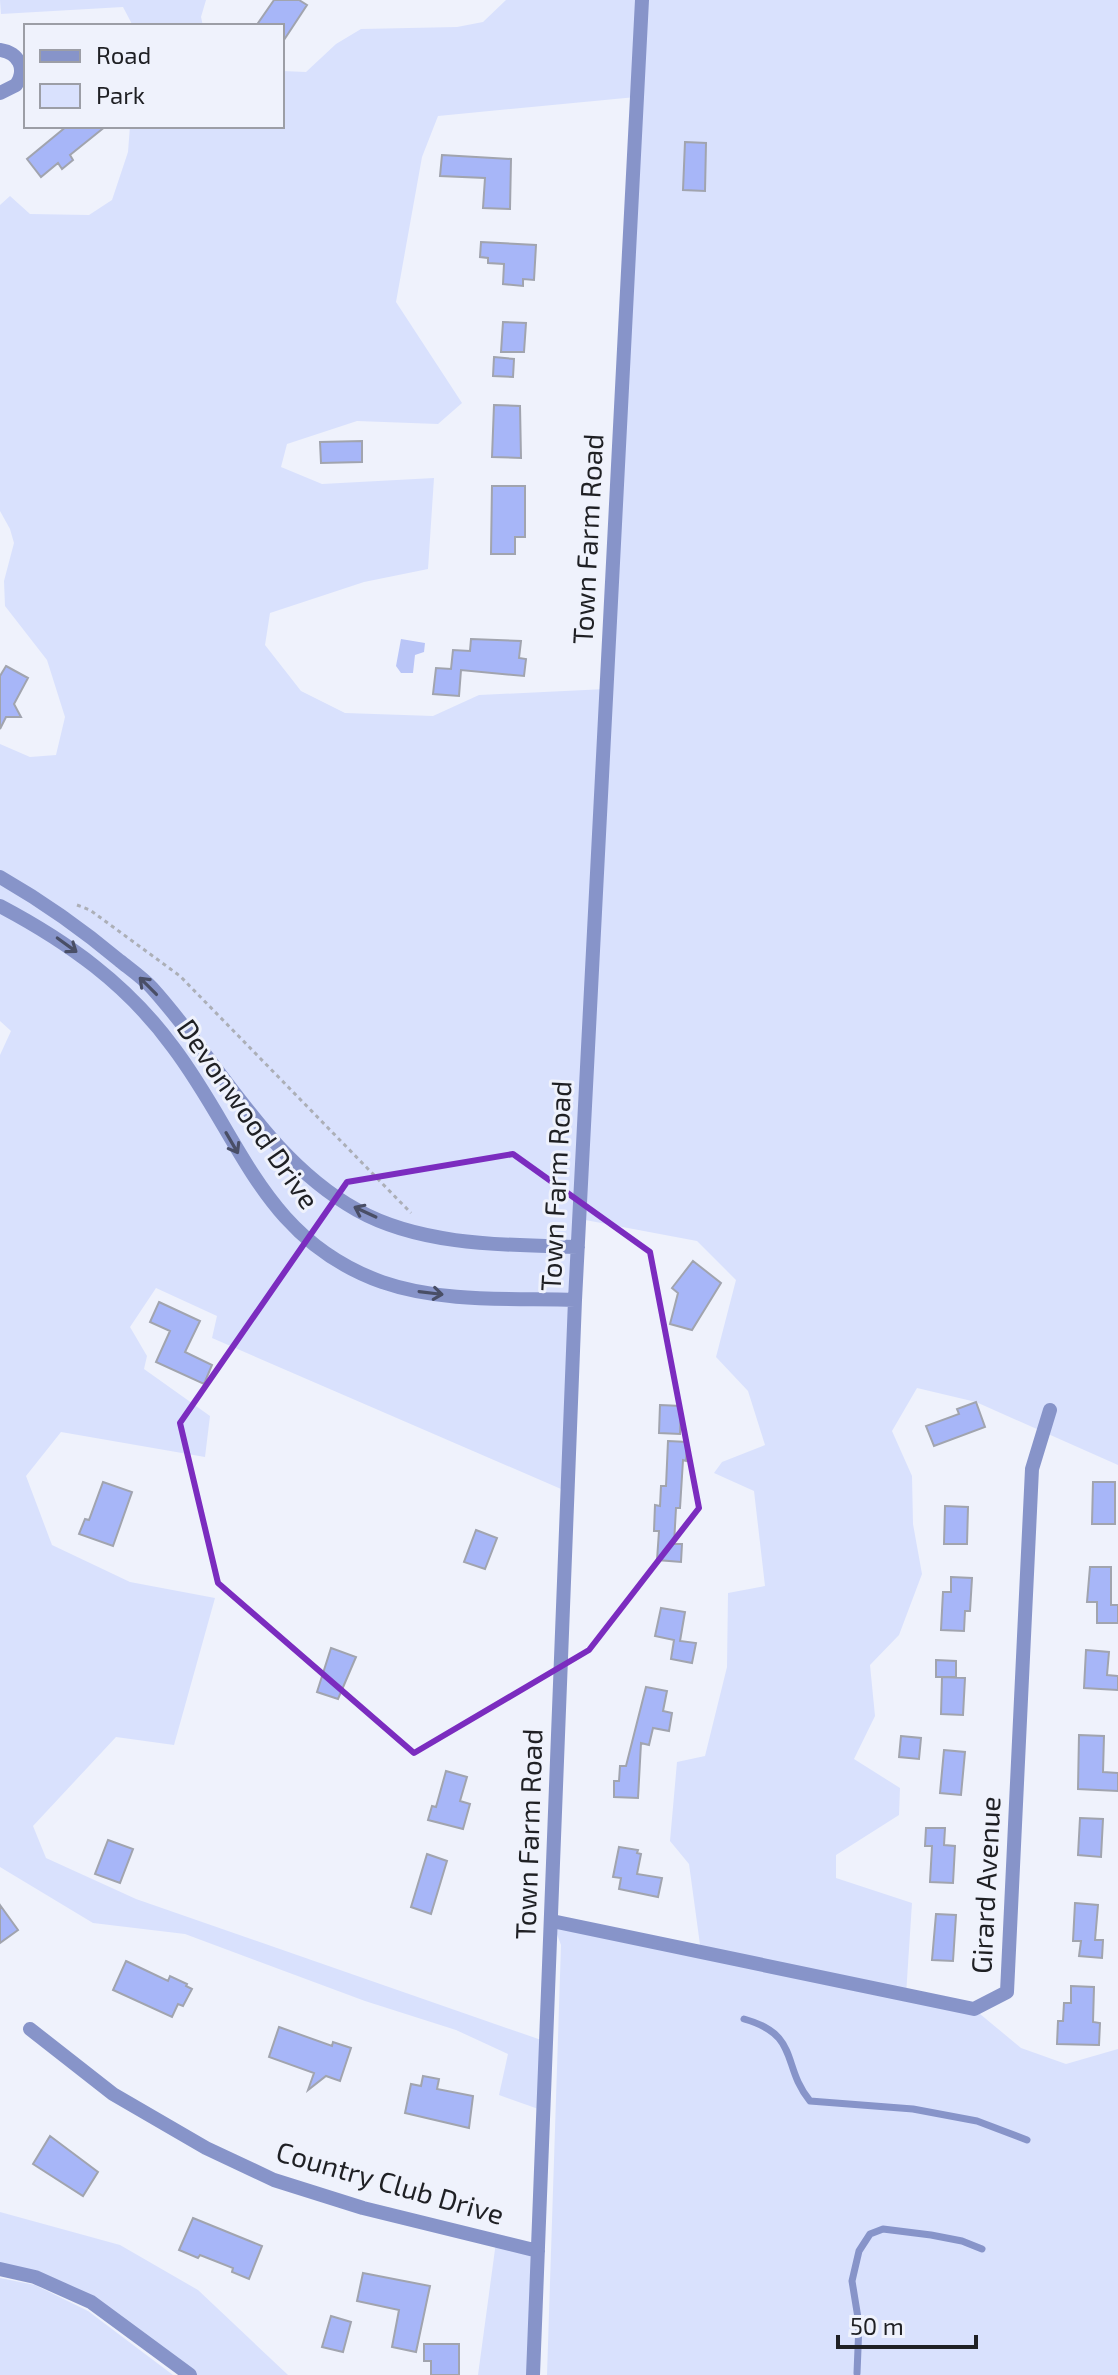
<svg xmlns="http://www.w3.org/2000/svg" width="1118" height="2375" font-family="'Exo 2',sans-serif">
<rect width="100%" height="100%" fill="#eff2fc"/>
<!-- green -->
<path fill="#d9e1fd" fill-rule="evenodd" d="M0 0H206L201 17 203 26H133L123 7 1 14Z
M506 0H1118V1465L976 1402 917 1388 892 1431 912 1476 913 1524 922 1574 899 1635 870 1665 875 1716 854 1759 900 1788 899 1815 836 1855V1878L912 1903 906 1995 974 2009 1021 2048 1066 2064 1118 2049V2375H547L561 1945 552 1921 701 1952 689 1864 670 1841 677 1762 705 1756 727 1667 728 1593 765 1586 754 1491 714 1473 722 1462 765 1445 748 1391 716 1357 736 1280 697 1241 580 1219 568 1492 212 1338 217 1316 156 1288 130 1327 147 1356 144 1369 210 1416 205 1457 61 1432 26 1476 52 1545 130 1582 215 1598 174 1745 116 1737 33 1826 46 1858 136 1899 547 2042 544 2111 499 2095 508 2054 456 2030 365 2001 185 1934 93 1923 0 1867V1055L11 1031 0 1021V744L30 757 56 755 65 717 47 660 5 606 4 581 14 543 10 529 0 511V205L10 196 30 214 89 215 112 200 128 152 130 126H282V71L306 72 336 44 361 29 457 27 483 22ZM636 97 606 689 479 695 433 716 345 713 301 691 265 645 270 613 364 582 428 569 434 478 322 484 281 467 287 444 357 421 438 424 462 403 396 302 422 157 438 116Z
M0 2212 120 2245 198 2290 288 2375H190L91 2302 0 2269Z
M496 2242 538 2251 533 2375H478Z
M0 2278 35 2285 88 2311 173 2375H0Z"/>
<!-- water -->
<path fill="#b9c5f7" d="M401 639 425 643 424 652 415 655 413 673H401L396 666Z"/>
<!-- building -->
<path fill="#a7b6f8" stroke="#a1a4ae" stroke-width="2" d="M274 0H299L307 5 282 43V26H256Z
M67 126H106L70 155 73 160 62 169 58 163 41 177 27 159Z
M685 142 706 143 705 191 683 190Z
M442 155 511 159 510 209 483 208 485 178 440 176Z
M481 242 536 245 534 280 523 279V286L503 284 504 264 488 263V258L480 257Z
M503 322 526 323 524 352H501Z
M494 357 514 359 513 377 493 376Z
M494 405 520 406 521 458 492 457Z
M362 441V462L321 463 320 442Z
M492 486H525V537H515V554H491Z
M471 639 521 641 519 658 526 659 524 676 461 670 459 696 433 694 436 668 451 669 453 650 470 651Z
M6 666 28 678 14 704 21 717H6L0 729V676Z
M693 1261 721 1283 692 1330 670 1324 678 1293 672 1288Z
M159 1302 200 1321 185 1352 212 1365 204 1384 156 1362 170 1331 150 1322Z
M976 1402 985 1427 934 1446 926 1426 959 1414 957 1409Z
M660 1405 681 1406 680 1434 659 1433Z
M668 1441 687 1442 686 1461 683 1460 680 1508H676L674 1544H682L681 1562 657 1560 659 1531H654L655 1505 660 1506 661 1486H666Z
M103 1482 132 1492 113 1546 79 1534 85 1519 89 1520Z
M1093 1482H1115V1524H1092Z
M945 1506 968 1507 967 1544H944Z
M476 1530 497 1538 485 1569 464 1562Z
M1090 1567H1111V1605H1118V1623H1097V1602H1087Z
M951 1577 972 1578 970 1611H965L964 1631 941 1630 943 1592H951Z
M661 1608 685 1612 680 1641 696 1643 692 1663 671 1659 674 1640 655 1636Z
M331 1648 356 1657 338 1699 317 1692Z
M1086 1650 1109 1652 1107 1675 1118 1676V1690L1084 1688Z
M936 1660 956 1661V1677H936Z
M942 1677 965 1678 963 1715 941 1714Z
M646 1687 667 1691 663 1711 672 1713 669 1731 653 1728 649 1745 641 1743 638 1798 614 1797V1781H619L620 1766H626Z
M1079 1735 1104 1736 1103 1772 1118 1773V1791L1078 1789Z
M901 1736 921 1738 919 1759 899 1757Z
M944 1750 965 1752 961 1795 940 1793Z
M446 1771 467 1777 460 1801 470 1804 463 1829 428 1820 432 1806 436 1807Z
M1080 1818 1103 1819 1101 1857 1078 1855Z
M926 1828H945L944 1845 955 1846 953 1883 930 1882 932 1846H925Z
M108 1840 133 1849 120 1883 95 1874Z
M619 1847 638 1850 637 1853 641 1854 637 1874 662 1878 658 1897 619 1889 621 1878 613 1877Z
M427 1854 447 1861 431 1914 411 1907Z
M1075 1903 1098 1905 1095 1940H1103L1102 1958 1079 1956 1081 1941H1073Z
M0 1905 18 1930 0 1943Z
M936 1914 956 1915 953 1961 932 1960Z
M126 1961 168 1981 170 1976 187 1984 186 1986 192 1989 183 2006 178 2004 172 2017 113 1990Z
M1071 1986 1094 1987 1093 2022 1100 2023 1099 2045 1057 2044 1058 2021H1063L1064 2003H1071Z
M279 2027 332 2046 333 2042 351 2048 340 2081 326 2076 308 2090 314 2073 269 2057Z
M423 2076 439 2079 437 2089 473 2096 469 2128 405 2113 411 2084 421 2086Z
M50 2136 98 2172 83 2196 33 2164Z
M193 2218 262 2246 249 2279 232 2272 233 2268 200 2255 198 2258 179 2250Z
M363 2273 430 2286 416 2352 392 2347 399 2310 357 2301Z
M331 2316 351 2322 343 2352 322 2347Z
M424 2344H459V2375H431V2361H424Z"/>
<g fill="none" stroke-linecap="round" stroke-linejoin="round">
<!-- path -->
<path stroke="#acafb7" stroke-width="3" stroke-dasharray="4 4" stroke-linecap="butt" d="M77 905 90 910 180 976 411 1213"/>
<!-- service -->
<path stroke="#8794c9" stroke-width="7" d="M744 2019C801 2035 781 2066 810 2101L913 2109 977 2121 1027 2140
M857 2373 859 2324 852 2281 859 2251 870 2234 883 2229 931 2235 962 2241 982 2249"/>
<!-- minor -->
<path stroke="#8794c9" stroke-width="14" d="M0 50C19 53 27 69 16 85L0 93
M0 877C42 901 83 930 120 961 130 969 143 978 152 988 219 1062 268 1161 357 1210 421 1246 506 1245 578 1247
M0 906C68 942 127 984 173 1047 242 1138 262 1239 382 1282 442 1303 512 1298 575 1300
M552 1921 974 2009 1007 1992 1032 1469 1050 1410
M30 2029 113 2094 206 2148 274 2180 363 2208 538 2251
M0 2269 35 2277 91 2302 190 2375
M533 2375 575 1300 642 0"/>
</g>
<!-- one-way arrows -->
<defs><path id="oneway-shaft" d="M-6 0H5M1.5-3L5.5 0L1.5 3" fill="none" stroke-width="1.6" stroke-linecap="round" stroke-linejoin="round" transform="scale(2)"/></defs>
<g stroke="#494e66">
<use href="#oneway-shaft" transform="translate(67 945) rotate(36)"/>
<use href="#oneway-shaft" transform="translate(148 986) rotate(-135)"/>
<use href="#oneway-shaft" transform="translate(232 1143) rotate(60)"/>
<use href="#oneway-shaft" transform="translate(365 1212) rotate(-155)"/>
<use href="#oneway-shaft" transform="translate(431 1293) rotate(7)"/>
</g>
<!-- marked area -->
<path fill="none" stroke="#7b2cbf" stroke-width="6" stroke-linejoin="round" d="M513 1154 650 1252 699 1508 589 1650 414 1753 218 1583 180 1423 347 1182Z"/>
<g text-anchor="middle" stroke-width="6" stroke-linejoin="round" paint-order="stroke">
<!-- street labels -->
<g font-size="28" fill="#1f2024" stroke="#eff2fc">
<text transform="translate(588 539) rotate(-87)" y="10">Town Farm Road</text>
<text transform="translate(248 1114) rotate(55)" y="10">Devonwood Drive</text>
<text transform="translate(556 1186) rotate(-87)" y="10">Town Farm Road</text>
<text transform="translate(529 1834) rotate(-88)" y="10">Town Farm Road</text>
<text transform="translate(986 1885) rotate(-87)" y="10">Girard Avenue</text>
<text transform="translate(390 2183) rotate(16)" y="10">Country Club Drive</text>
</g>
</g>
<!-- legend -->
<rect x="24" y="24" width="260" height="104" fill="#eff2fc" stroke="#9c9ea6" stroke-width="2"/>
<rect x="40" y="50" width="40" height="12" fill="#8794c9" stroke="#9c9ea6" stroke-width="2"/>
<text x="96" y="64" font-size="24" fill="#1f2024">Road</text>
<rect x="40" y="84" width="40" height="24" fill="#d9e1fd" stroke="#9c9ea6" stroke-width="2"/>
<text x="96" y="104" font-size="24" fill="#1f2024">Park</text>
<!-- scale -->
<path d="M838 2335v12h138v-12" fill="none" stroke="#1f2024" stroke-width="4"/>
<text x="850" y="2335" font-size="24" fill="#1f2024" stroke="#eff2fc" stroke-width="6" paint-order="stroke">50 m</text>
</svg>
